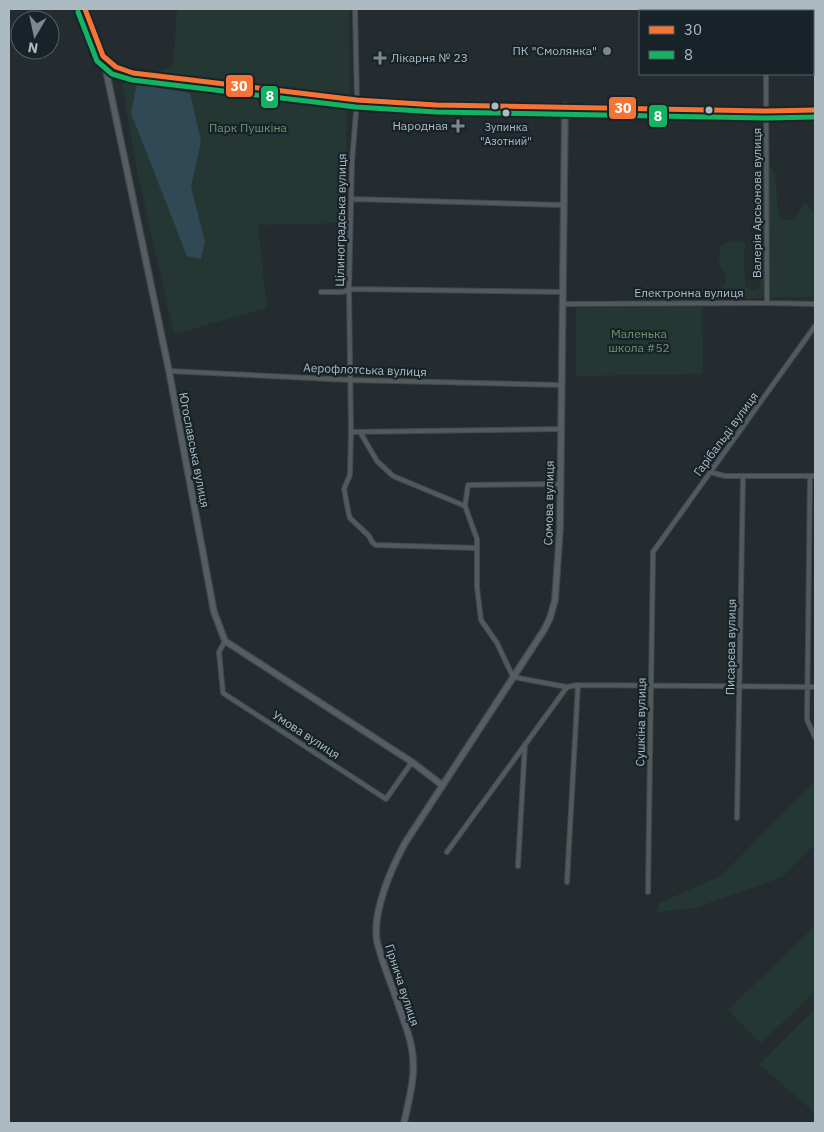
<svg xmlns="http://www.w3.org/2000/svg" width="824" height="1132" font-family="'IBM Plex Sans',sans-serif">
<rect width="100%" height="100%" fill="#242c2f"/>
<!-- green -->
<path fill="#243733" d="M177 9H349L350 86 347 108 344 223 258 225 267 308 174 334 138 176 122 84 173 66Z
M766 168H772L775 173 778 214C783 220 789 221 796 219L803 204H806L815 213V297L715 299 713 296V292C722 284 725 292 726 276 718 265 718 259 721 247 729 239 736 239 745 243L744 264 746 288 755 290 760 287 758 286 761 283 764 237 756 214 757 205 761 197 764 170Z
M702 307 703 374 576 376V308Z
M815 781V844L782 877 695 908 657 912 659 903 721 876Z
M815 926V992L761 1043 728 1010Z
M815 1009V1113L759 1064Z"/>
<!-- water -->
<path fill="#304955" d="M137 84 190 93 201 141 191 187 205 242 201 259 187 256 131 113Z"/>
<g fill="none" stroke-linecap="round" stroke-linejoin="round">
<defs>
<path id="street" d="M355 9 357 100 352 162 349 289 351 432 350 475 344 489 349 515 350 518 369 536 372 542 376 545 477 548
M764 9V11
M766 74 767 303
M352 199 563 205
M321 292H343L349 289 563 292
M563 304 767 303 815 304
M169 371 350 380 561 385
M351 432 560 429
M360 432 377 461 393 476 465 506
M710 472 725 476H815
M810 476 807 720 815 737
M560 484 468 485 465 506 477 539V587L481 620 497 643 513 677 567 687 578 685 815 687
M225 641 219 652 223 693 386 799 412 762
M737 818 743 476
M447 852 567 687
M518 866 525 744
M567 882 578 685
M648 892 653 552 815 326"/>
<path id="secondary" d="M85 9 103 56 169 371 214 612 225 641 412 762 442 785
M103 56 116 67 133 73 357 100 436 105 633 108 767 111 815 110
M404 1123C408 1103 415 1080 413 1059 412 1041 405 1024 399 1007 393 987 381 961 377 941 372 912 391 869 405 843L544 630 550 618 555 600 560 528 565 106"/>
</defs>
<!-- street casing -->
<use href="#street" stroke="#42484a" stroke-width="6"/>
<!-- secondary casing -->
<use href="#secondary" stroke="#42484a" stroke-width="8"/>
<!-- street -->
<use href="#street" stroke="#535a5e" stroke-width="4"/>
<!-- secondary -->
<use href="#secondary" stroke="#575e63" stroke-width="5.5"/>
<defs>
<path id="bus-1" d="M85 9 103 56 116 67 133 73 357 100 436 105 767 111 815 110"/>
<path id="bus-2" d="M78 12 97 61 112 74 132 80 356 107 436 112 767 118 815 117"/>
</defs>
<!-- bus-1 casing -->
<use href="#bus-1" stroke="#182329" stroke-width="9"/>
<!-- bus-2 casing -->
<use href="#bus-2" stroke="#182329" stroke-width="9"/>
<!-- bus-1 -->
<use href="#bus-1" stroke="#f57335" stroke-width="5"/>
<!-- bus-2 -->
<use href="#bus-2" stroke="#13b361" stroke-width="5"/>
</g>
<!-- markers -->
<g fill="#7c888f" stroke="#182329" stroke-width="2">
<circle cx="607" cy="51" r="5"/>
<path d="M377.5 50.5h5v5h5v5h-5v5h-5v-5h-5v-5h5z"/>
<path d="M455.5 118.5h5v5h5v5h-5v5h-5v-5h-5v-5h5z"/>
</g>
<g fill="#acbac2" stroke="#182329" stroke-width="2">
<circle cx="495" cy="106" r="4.5"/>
<circle cx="709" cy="110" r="4.5"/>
<circle cx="506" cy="113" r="4.5"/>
</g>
<g text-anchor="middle" stroke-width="4.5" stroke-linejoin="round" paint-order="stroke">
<!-- bus labels -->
<g font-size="11" fill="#acbac2" stroke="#182329">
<text x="506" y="131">Зупинка<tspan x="506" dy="14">"Азотний"</tspan></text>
</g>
<!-- poi labels -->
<g font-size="12" fill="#acbac2" stroke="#182329" text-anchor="end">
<text x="597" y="55">ПК "Смолянка"</text>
<text x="391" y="62" text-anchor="start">Лікарня № 23</text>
<text x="448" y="130">Народная</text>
</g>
<!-- park labels -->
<g font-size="12" fill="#6e966d" stroke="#182329">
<text x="248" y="132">Парк Пушкіна</text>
<text x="639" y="338">Маленька<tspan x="639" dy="14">школа #52</tspan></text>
</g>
<!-- street labels -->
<g font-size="12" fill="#acbac2" stroke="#182329">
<text transform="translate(757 203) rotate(-90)" y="4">Валерія Арсьонова вулиця</text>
<text transform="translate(341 220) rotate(-89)" y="4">Цілиноградська вулиця</text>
<text x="689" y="297">Електронна вулиця</text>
<text transform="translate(365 370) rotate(2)" y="4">Аерофлотська вулиця</text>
<text transform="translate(726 434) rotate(-54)" y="4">Гарібальді вулиця</text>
<text transform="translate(194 450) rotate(79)" y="4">Югославська вулиця</text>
<text transform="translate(549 503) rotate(-89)" y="4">Сомова вулиця</text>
<text transform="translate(731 647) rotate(-89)" y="4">Писарєва вулиця</text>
<text transform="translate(641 722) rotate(-89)" y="4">Сушкіна вулиця</text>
<text transform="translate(306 735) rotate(33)" y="4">Умова вулиця</text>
<text transform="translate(402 985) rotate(72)" y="4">Гірнича вулиця</text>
</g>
</g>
<g stroke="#182329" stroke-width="2">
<rect x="225" y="74" width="29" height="24" rx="5" fill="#f57335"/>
<rect x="260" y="85" width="19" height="24" rx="5" fill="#13b361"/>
<rect x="608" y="96" width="29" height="24" rx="5" fill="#f57335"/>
<rect x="648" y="104" width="20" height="24" rx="5" fill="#13b361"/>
</g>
<g font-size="14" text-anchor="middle" font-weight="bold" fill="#fff">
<text x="239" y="91">30</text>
<text x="270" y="101">8</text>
<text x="623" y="113">30</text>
<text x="658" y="121">8</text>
</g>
<!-- border -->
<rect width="824" height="1132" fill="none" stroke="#acbac2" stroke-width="20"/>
<!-- legend -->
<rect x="639" y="10" width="175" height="65" fill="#182329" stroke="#535f66"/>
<rect x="649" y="26" width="25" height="8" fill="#f57335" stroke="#535f66"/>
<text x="684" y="35" font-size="15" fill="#acbac2">30</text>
<rect x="649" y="51" width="25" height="8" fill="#13b361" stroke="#535f66"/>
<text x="684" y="60" font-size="15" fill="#acbac2">8</text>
<!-- north arrow -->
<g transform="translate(35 35) rotate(189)"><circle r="24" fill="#182329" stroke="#535f66"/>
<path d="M0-4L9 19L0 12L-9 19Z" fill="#7c888f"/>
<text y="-8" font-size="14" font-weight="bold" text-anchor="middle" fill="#acbac2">N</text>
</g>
</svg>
